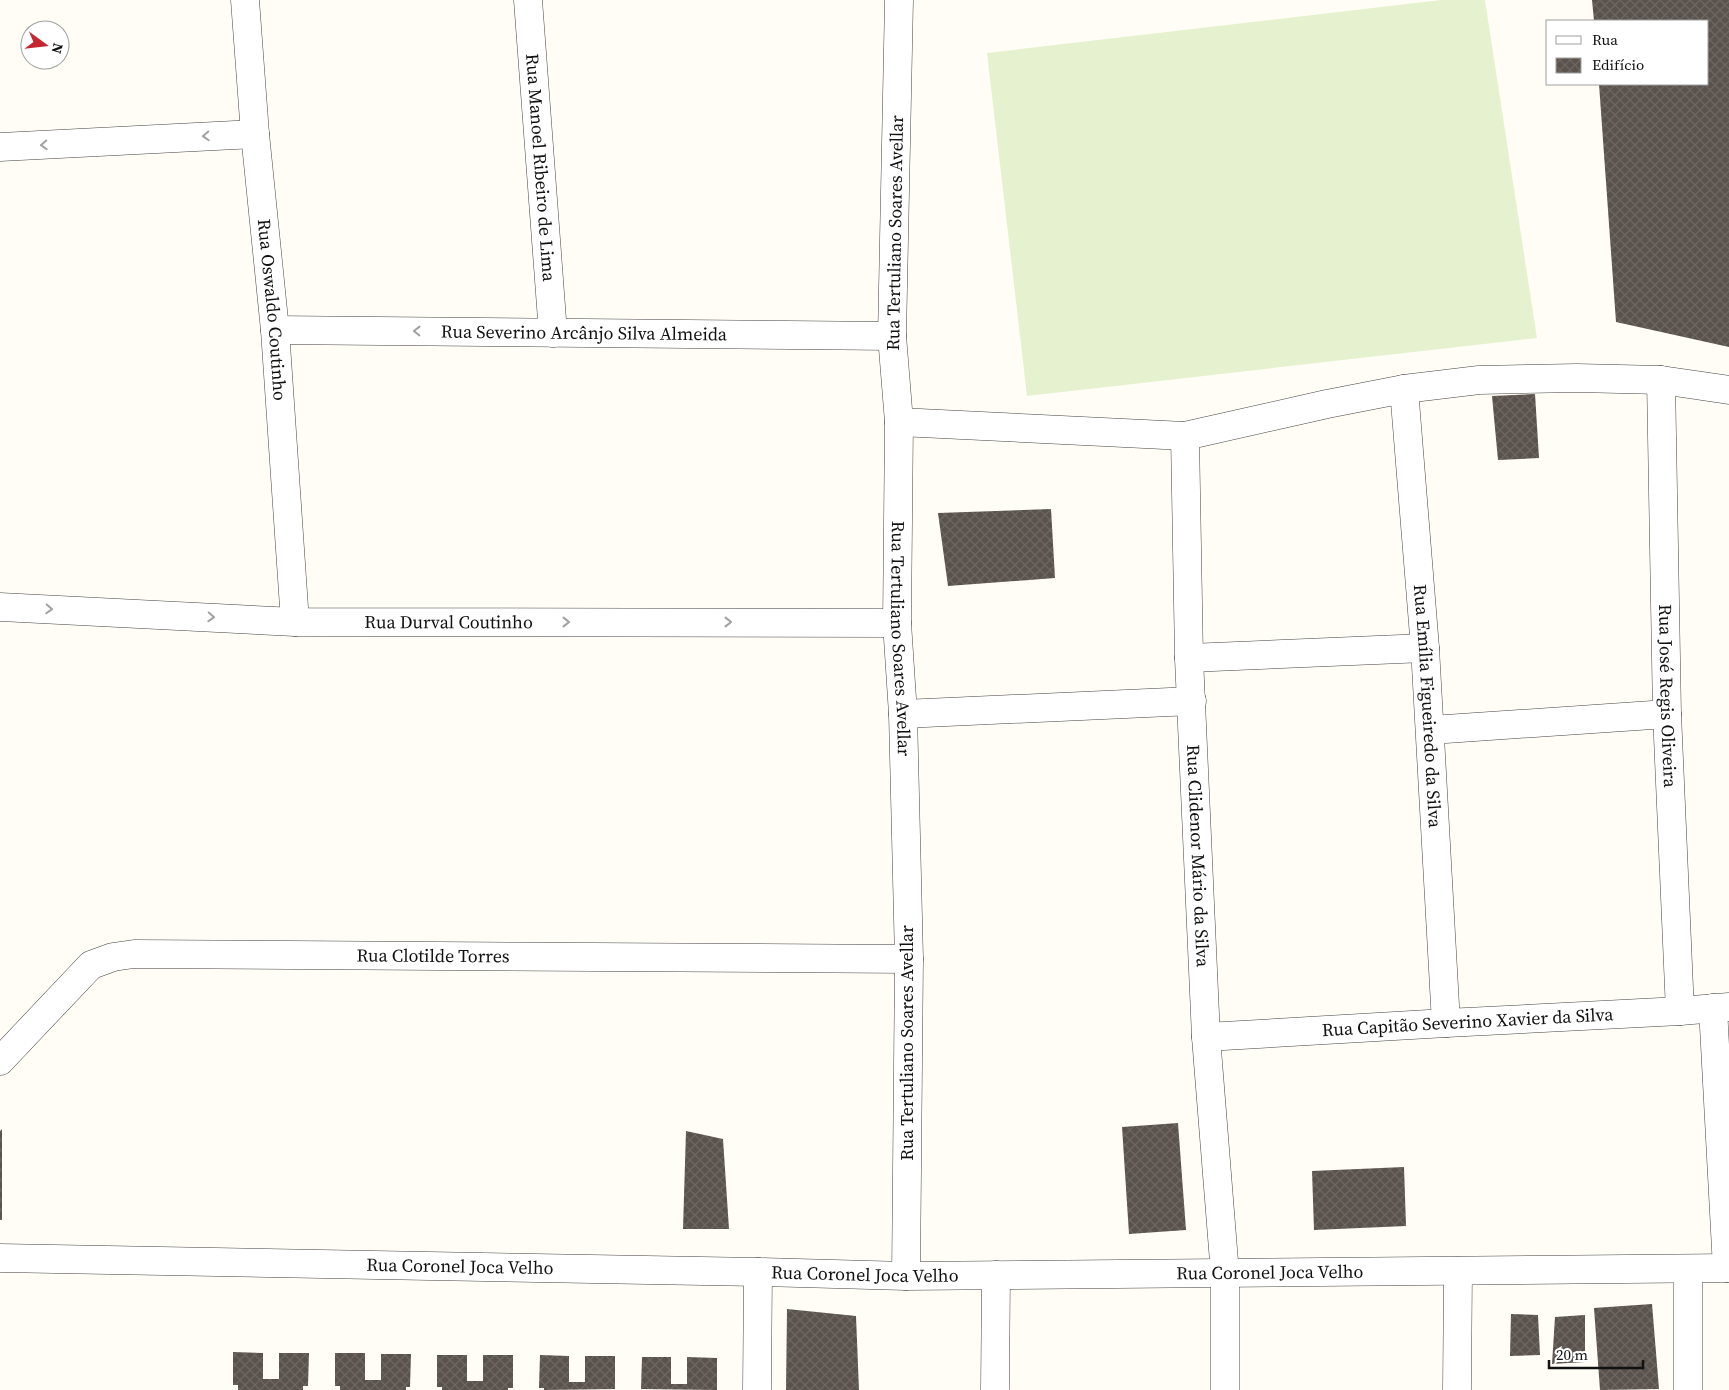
<svg xmlns="http://www.w3.org/2000/svg" width="1729" height="1390" font-family="'Source Serif 4',serif">
<defs>
<pattern id="building-cross-hatch" width="8" height="8" patternUnits="userSpaceOnUse" patternTransform="scale(1.25)"><rect width="8" height="8" fill="#5a524d"/><path d="M0 0l8 8M0 8l8-8" fill="none" stroke="#6d6662"/></pattern>
</defs>
<rect width="100%" height="100%" fill="#fffdf5"/>
<!-- pitch -->
<path fill="#e6f2cf" d="M1441 0H1485L1537 338 1027 396 987 53Z"/>
<!-- building -->
<path fill="url(#building-cross-hatch)" d="M1592 0H1729V347L1616 322 1599 84H1708V21H1594Z
M1535 394 1539 458 1498 460 1492 396Z
M1051 509 1055 578 948 586 938 513Z
M1178 1123 1186 1230 1129 1234 1122 1127Z
M2 1129V1220H0V1131Z
M686 1131 723 1139 729 1229H683Z
M1404 1167 1406 1226 1314 1230 1312 1171Z
M1652 1304 1659 1389 1600 1390 1594 1308Z
M787 1309 856 1316 859 1390H786Z
M1511 1314 1538 1315 1540 1355 1510 1356Z
M1585 1315V1362L1552 1364 1555 1317Z
M233 1352 263 1353V1379H279V1353H309L308 1386H303V1390H238V1385H233Z
M335 1353H365V1380H381V1354H411L410 1387H406V1390H340V1386H335Z
M437 1355H467V1381H483V1355H513V1388H508V1390H442V1387H437Z
M540 1355 569 1356V1382H585V1356H615V1389L544 1390V1388H539Z
M642 1357H671V1384H687V1357L717 1358V1390L641 1389Z"/>
<g fill="none" stroke-linecap="round" stroke-linejoin="round">
<defs>
<g id="minor">
<path id="s1" d="M245 0 255 134 275 330 295 622"/>
<path id="s2" d="M528 0 553 333"/>
<path id="s3" d="M899 0 892 336 899 422 897 623 903 714 909 959 906 1276"/>
<path d="M0 147 255 134"/>
<path id="s4" d="M275 330 892 336"/>
<path id="s5" d="M1661 380 1667 714 1680 1011"/>
<path id="s6" d="M1404 389 1425 648 1446 1023"/>
<path d="M899 422 1185 436 1327 404 1404 389 1479 380 1577 378 1661 380 1729 390"/>
<path id="s7" d="M1185 436 1189 658 1206 1037 1225 1274V1390"/>
<path id="s8" d="M0 607 295 622 897 623"/>
<path d="M1189 658 1425 648"/>
<path d="M903 714 1192 701"/>
<path d="M1431 730 1667 714"/>
<path d="M1713 1008 1727 1268"/>
<path id="s9" d="M1206 1037 1446 1023 1680 1011 1729 1007"/>
<path id="s10" d="M0 1061 91 965 113 957 134 954 909 959"/>
<path id="s11" d="M0 1258 758 1272 906 1276 1729 1268"/>
<path d="M1688 1269V1390"/>
<path d="M757 1390 758 1272"/>
<path d="M995 1390 996 1275"/>
<path d="M1457 1390 1458 1271"/>
</g>
</defs>
<!-- minor casing -->
<use href="#minor" stroke="#444" stroke-width="29"/>
<!-- minor -->
<use href="#minor" stroke="#fff" stroke-width="28"/>
</g>
<!-- one-way arrows -->
<defs><path id="oneway-chevron" d="M-2-3.5L2.5 0L-2 3.5" fill="none" stroke-width="1.6" stroke-linecap="round" stroke-linejoin="round" transform="scale(1.25)"/></defs>
<g stroke="#a0a0a0">
<use href="#oneway-chevron" transform="translate(206 136) rotate(177)"/>
<use href="#oneway-chevron" transform="translate(44 145) rotate(177)"/>
<use href="#oneway-chevron" transform="translate(417 331) rotate(-179)"/>
<use href="#oneway-chevron" transform="translate(49 609) rotate(3)"/>
<use href="#oneway-chevron" transform="translate(211 617) rotate(3)"/>
<use href="#oneway-chevron" transform="translate(566 622)"/>
<use href="#oneway-chevron" transform="translate(728 622)"/>
</g>
<g text-anchor="middle" stroke-width="5" stroke-linejoin="round" paint-order="stroke">
<!-- street labels -->
<g font-size="18" fill="#111" stroke="#fff">
<text dy="6" stroke="none"><textPath href="#s2" startOffset="168">Rua Manoel Ribeiro de Lima</textPath></text>
<text transform="translate(895 233) rotate(-89)" y="6">Rua Tertuliano Soares Avellar</text>
<text dy="6" stroke="none"><textPath href="#s1" startOffset="311">Rua Oswaldo Coutinho</textPath></text>
<text dy="6" stroke="none"><textPath href="#s4" startOffset="309">Rua Severino Arcânjo Silva Almeida</textPath></text>
<text dy="6" stroke="none"><textPath href="#s8" startOffset="449">Rua Durval Coutinho</textPath></text>
<text dy="6" stroke="none"><textPath href="#s3" startOffset="639">Rua Tertuliano Soares Avellar</textPath></text>
<text dy="6" stroke="none"><textPath href="#s5" startOffset="316">Rua José Regis Oliveira</textPath></text>
<text dy="6" stroke="none"><textPath href="#s6" startOffset="318">Rua Emília Figueiredo da Silva</textPath></text>
<text dy="6" stroke="none"><textPath href="#s7" startOffset="420">Rua Clidenor Mário da Silva</textPath></text>
<text dy="6" stroke="none"><textPath href="#s10" startOffset="476">Rua Clotilde Torres</textPath></text>
<text dy="6" stroke="none"><textPath href="#s9" startOffset="262">Rua Capitão Severino Xavier da Silva</textPath></text>
<text transform="translate(907 1043) rotate(-90)" y="6">Rua Tertuliano Soares Avellar</text>
<text dy="6" stroke="none"><textPath href="#s11" startOffset="460">Rua Coronel Joca Velho</textPath></text>
<text dy="6" stroke="none"><textPath href="#s11" startOffset="1270">Rua Coronel Joca Velho</textPath></text>
<text dy="6" stroke="none"><textPath href="#s11" startOffset="865">Rua Coronel Joca Velho</textPath></text>
</g>
</g>
<!-- legend -->
<rect x="1546" y="20" width="162" height="65" fill="#ffffff" stroke="#a0a0a0"/>
<rect x="1556" y="36" width="25" height="8" fill="#ffffff" stroke="#a0a0a0"/>
<text x="1592" y="45" font-size="15" fill="#111111">Rua</text>
<rect x="1556" y="58" width="25" height="15" fill="url(#building-cross-hatch)" stroke="#a0a0a0"/>
<text x="1592" y="70" font-size="15" fill="#111111">Edifício</text>
<!-- north arrow -->
<g transform="translate(45 45) rotate(105)"><circle r="24" fill="#ffffff" stroke="#a0a0a0"/>
<path d="M0-4L9 19L0 12L-9 19Z" fill="#c4262e"/>
<text y="-8" font-size="14" font-weight="bold" text-anchor="middle" fill="#111111">N</text>
</g>
<!-- scale -->
<path d="M1549 1360v8h94v-8" fill="none" stroke="#111111" stroke-width="2.5"/>
<text x="1556" y="1360" font-size="15" fill="#111111" stroke="#ffffff" stroke-width="4" paint-order="stroke">20 m</text>
</svg>
